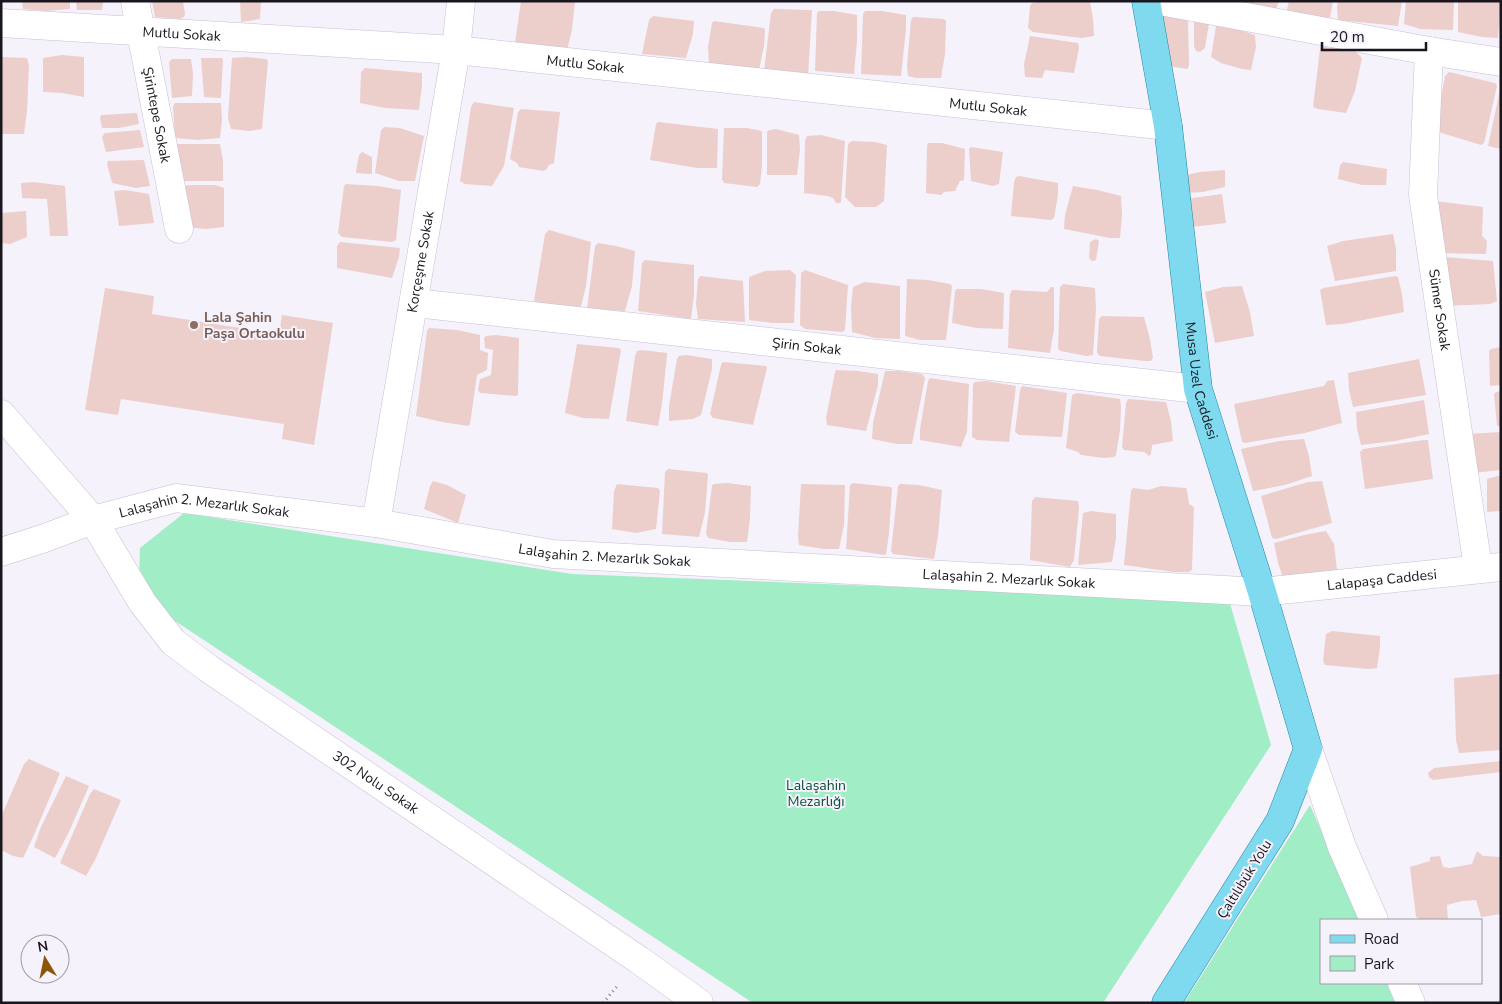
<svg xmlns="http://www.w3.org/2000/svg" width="1502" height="1004" font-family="'Nunito Sans',sans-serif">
<rect width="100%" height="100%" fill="#f6f2fc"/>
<!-- green -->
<path fill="#a0edc6" d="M184 513 572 574 1229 600 1271 745 1103 1003H753L175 621 139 582 140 548Z
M1310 805 1360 920H1321V983H1387L1395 1003H1184Z"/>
<!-- building -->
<path fill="#eccecb" d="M22 1H70V9L45 11 23 9Z
M76 1H103L102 10H77Z
M152 1H183L185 14 184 17 180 19 155 17Z
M240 1H261L260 19 241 22Z
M521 1H575L572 30 566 54 515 43Z
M1041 1 1090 2 1093 18 1094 36 1081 38 1033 32 1028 28 1030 6 1032 3Z
M1249 1H1279L1276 10 1250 5Z
M1289 1H1333L1330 18 1307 15 1287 10Z
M1338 1H1402L1398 26 1338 20 1337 8Z
M1406 1H1454L1453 30 1420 29 1404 24Z
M1458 1H1501L1498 38 1482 37 1458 32Z
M774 9 812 10 808 76 764 71 771 13Z
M819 11H834L857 15V41L854 74 815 71 817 13Z
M865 11H882L906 15V29L901 76 861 74 863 14Z
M1163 15 1188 18 1189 66 1187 69 1163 65 1159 16Z
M653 16 694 21 693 34 686 58 642 54 649 20Z
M913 17 944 19 946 21 945 54 941 78H916L908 76 907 66 911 20Z
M1198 18 1209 23 1205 48 1200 52 1196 51 1194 46V21Z
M714 21 764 28 765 31 764 46 759 70 709 63 708 47 712 23Z
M1219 23 1255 35 1256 47 1251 70 1242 69 1221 63 1211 57 1216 26Z
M1030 36 1078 43 1079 48 1074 73 1045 70 1042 78 1025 77 1024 64Z
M1336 44 1340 50 1356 52 1362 58 1355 91 1346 113 1318 109 1313 107 1320 49 1322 46 1330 48Z
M62 55 84 57V97L62 93 43 92V58Z
M1 57 27 58 29 65 27 111 24 134H1Z
M246 57 266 59 268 61 262 129 250 131 231 129 228 118 232 58Z
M201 58H222L223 60 221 97 220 98 204 97Z
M172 59H191L193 73 192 96 172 98 169 62Z
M365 68 422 73V85L419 110 385 108 360 103 361 72Z
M1449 72 1495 83 1497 86 1484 143 1481 145 1435 131 1445 76Z
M1500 90 1501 91V149L1488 146Z
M474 102 514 108 504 166 492 186 465 184 460 181 471 107Z
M175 103H221L222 120 220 138 198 140 175 138 173 106Z
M521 109 560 112 554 163 549 165 546 170 543 171 519 167 517 163 510 159 518 112Z
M137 113 139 124 119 128H102L100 118 101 115Z
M658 122 718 129 717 168H697L650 160 656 124Z
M384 127 400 128 424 136 415 181H399L375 173 381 130Z
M724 128H747L762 131V166L760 184 757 187 724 183 722 179Z
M776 129 799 135 800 150 797 175H767V132L769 130Z
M140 130 144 147 106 152 102 137 105 133Z
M821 135 845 141 841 202 839 203H836L833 198 828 196 804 193 805 141 807 136Z
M852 141 875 142 887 145 884 201 876 207H855L845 197 848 144Z
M928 143H942L965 149 964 180 960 181 955 191 944 192 941 195 926 193 927 146Z
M177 144H220L223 161V181H180L176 146Z
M971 147 1003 152 999 184 993 186 971 181 969 149Z
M362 152 372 157V174L356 173V171L359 155Z
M144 160 150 186 136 188 112 183 107 164 108 161Z
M1343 162 1387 169 1386 185H1362L1338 179 1340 165Z
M1225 170V187L1203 192 1185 193 1182 176 1200 172Z
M1019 176 1058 183V195L1054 218 1051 220 1011 216 1014 182 1016 177Z
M34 182 65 186 68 236H50L47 199 22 198 21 183Z
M346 184 378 186 401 190 396 240 392 242 342 237 338 233 344 186Z
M192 185H215L224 188V227L207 229 183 227 181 186Z
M1073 186 1097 190 1121 196 1122 215 1120 238H1110L1064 229 1065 215Z
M125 190 149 194 154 223 119 226 114 191Z
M1222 194 1226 223 1191 227 1185 199Z
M1435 201 1483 207 1482 236 1487 241 1486 254 1434 253Z
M26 211 27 237 10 244 1 243V213Z
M549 230 591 242 586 286 580 310 559 307 534 301 545 234Z
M1393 234 1396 249V271L1335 281 1327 246 1343 241Z
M1096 239 1099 241 1096 260 1092 261 1089 258 1090 242Z
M340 242 400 248 399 257 392 278 337 268V246Z
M598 243 616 246 635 251 632 286 625 311 587 309 595 246Z
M1445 257 1493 261 1497 301 1490 304 1445 306Z
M645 260 694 265V295L691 319 638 311 642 263Z
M790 270 796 275 794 323H773L749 320V277L765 271Z
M805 270 848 285 845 330 843 332 805 329 800 325 801 273Z
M700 276 743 281 745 322 698 319 696 304 698 279Z
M1395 276 1398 277 1402 294 1404 312 1343 324 1326 325 1320 290 1323 288Z
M907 279 928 280 950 284 952 286 946 340H920L905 336Z
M865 282 900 286V339L875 338 852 332 851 308 853 287Z
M1063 284 1095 288 1096 309 1093 355 1086 356 1061 351 1058 349 1060 287Z
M1242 286 1250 312 1254 336 1215 343 1205 292 1223 287Z
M1051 287H1054V329L1050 353 1008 348 1010 294 1012 290 1047 292Z
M105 288 154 296 152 314 279 334 282 315 333 323 314 445 282 439 284 424 121 399 118 415 85 410Z
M957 289H981L1004 293 1003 329 976 328 952 323 955 291Z
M1102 316 1144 317 1150 339 1153 358 1151 361H1145L1100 356 1097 353 1099 319Z
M429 328 457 330 480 335V350L488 353 487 370 477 375 470 424 468 426 442 422 416 416 427 331Z
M496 335 519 338 518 395 516 396 480 393 478 390 480 379 491 375 493 350 485 348 484 338 486 336Z
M577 344 619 348 621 350 609 419 583 418 565 413Z
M1501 347V385L1490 386 1489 351 1491 349Z
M642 350 667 353V355L662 404 658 426 626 421 635 356 637 351Z
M687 355 712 359V369L701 415 693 419 669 421V406L677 359 679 356Z
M1419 359 1426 395 1353 407 1349 390 1348 373Z
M723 362 766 366 767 368 753 425 713 418 710 414 721 365Z
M836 370 858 371 878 374V385L866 431 827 425 826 418 835 372Z
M885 371H898L922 374 925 378 912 444H897L872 439 873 423Z
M930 378 969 384 967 432 961 447 920 440V429L928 381Z
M1334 380 1342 423 1305 433 1245 443 1242 442 1234 404 1324 386 1327 381Z
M986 381 1016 386 1009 442 977 440 972 437 973 384 975 382Z
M1022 386 1067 393 1062 437 1019 435 1015 432 1020 390Z
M1501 391V426H1497L1494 394 1496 392Z
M1077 393 1120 399 1121 406 1120 430 1116 455 1114 457 1104 458 1081 455 1078 452 1066 448 1072 395Z
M1128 399 1166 402 1171 421 1173 441 1152 445 1151 454 1149 456 1144 452 1124 450 1122 447 1126 403Z
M1424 400 1429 434 1395 441 1361 445 1357 429 1356 412Z
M1501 432V470L1473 473 1467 434Z
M1304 439 1309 456 1312 476 1285 485 1253 491 1241 449 1279 441Z
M1424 440H1428L1433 479 1365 489 1360 452 1363 449Z
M668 469 707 473 708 475 705 513 699 537 662 534 665 472Z
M1501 475V511L1487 512V479Z
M433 481 447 485 466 495 458 523 424 509 430 486Z
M1322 481 1332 523 1276 539 1272 538 1261 496 1308 482Z
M728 483 751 486 750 518 747 542H730L708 538 706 533 712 486 713 484Z
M853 483 891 487 892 489 889 534 886 554 884 555 846 549 850 485Z
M617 484 658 488 660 491 656 529 636 533 612 529 614 491Z
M801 484 845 485 844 525 839 549H823L799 545 798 536Z
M900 484 919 485 942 490 938 536 934 559 893 554 891 551 898 486Z
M1161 486 1186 488 1187 490 1189 504 1194 507 1192 570 1189 572H1174L1124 565 1131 491 1133 488 1148 490Z
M1035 497 1078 501 1079 508 1074 560 1070 567 1030 560 1032 501Z
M1091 511 1116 514V538L1112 562 1078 565 1083 513Z
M1326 531 1334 544 1338 580 1286 586 1278 563 1274 543 1304 535Z
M1332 631 1380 636V647L1377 668 1368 669 1325 665 1323 661 1326 634Z
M1501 674V750L1459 753 1456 740 1454 678Z
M29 759 60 773 34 835 23 858 13 856 1 850V817L24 764Z
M1501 761V772L1433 780 1429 777 1428 773 1434 768Z
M66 776 89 786 68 834 55 858 34 847 40 829Z
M94 789 121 800 96 858 86 876 60 863 90 794Z
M1477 851 1483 856 1501 857V914L1481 917 1476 900 1462 901 1447 905 1448 920H1422L1416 917 1410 867 1430 861V857L1440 856 1443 867 1450 868 1472 864Z"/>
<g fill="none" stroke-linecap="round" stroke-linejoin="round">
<defs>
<g id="minor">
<path id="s1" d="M135 1 179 229"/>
<path d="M1160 1 1429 51 1501 62"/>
<path id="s2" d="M1 23 456 50 1168 126"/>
<path id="s3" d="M1429 51 1423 195 1478 568"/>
<path id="s4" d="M415 303 1198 389"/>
<path id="s5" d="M1 414 93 520 176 498 376 523 553 554 1262 592 1501 567"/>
<path id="s6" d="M376 523 456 50 461 1"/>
<path id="s7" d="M1 552 42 539 93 520 142 602 173 642 209 669 639 960 699 1003"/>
<path d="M1308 749 1342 847 1374 920"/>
<path d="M1402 983 1411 1003"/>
</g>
<g id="major">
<path id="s8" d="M1146 1 1168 126 1198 389 1262 592 1308 749 1280 821 1166 1003"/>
</g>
</defs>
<!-- minor casing -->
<use href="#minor" stroke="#c7bed5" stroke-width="29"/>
<!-- major casing -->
<use href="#major" stroke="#2386a0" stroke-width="29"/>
<!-- path -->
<path stroke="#837f88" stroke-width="3" stroke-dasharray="1 4" stroke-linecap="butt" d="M603 1003 619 984"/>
<!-- minor -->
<use href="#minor" stroke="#fff" stroke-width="28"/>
<!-- major -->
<use href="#major" stroke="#7fdaf0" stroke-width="28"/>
</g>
<!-- markers -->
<circle fill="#8d6e63" stroke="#f6f2fc" stroke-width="2" cx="194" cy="325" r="5"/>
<g text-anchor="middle" stroke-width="4" stroke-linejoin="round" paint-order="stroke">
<!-- street labels -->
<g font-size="14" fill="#19161e" stroke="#f6f2fc">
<text dy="5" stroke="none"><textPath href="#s2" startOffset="181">Mutlu Sokak</textPath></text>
<text dy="5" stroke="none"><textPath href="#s2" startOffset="586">Mutlu Sokak</textPath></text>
<text dy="5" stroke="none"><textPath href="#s2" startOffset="991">Mutlu Sokak</textPath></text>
<text dy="5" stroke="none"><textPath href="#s1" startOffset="116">Şirintepe Sokak</textPath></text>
<text dy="5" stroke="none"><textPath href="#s6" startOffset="265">Korçeşme Sokak</textPath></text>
<text dy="5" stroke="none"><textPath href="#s3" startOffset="260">Sümer Sokak</textPath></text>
<text dy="5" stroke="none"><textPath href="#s4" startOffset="394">Şirin Sokak</textPath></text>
<text dy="5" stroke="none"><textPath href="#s8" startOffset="384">Musa Uzel Caddesi</textPath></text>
<text dy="5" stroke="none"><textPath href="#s5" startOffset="254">Lalaşahin 2. Mezarlık Sokak</textPath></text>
<text dy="5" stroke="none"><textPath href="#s5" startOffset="659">Lalaşahin 2. Mezarlık Sokak</textPath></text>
<text dy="5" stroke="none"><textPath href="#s5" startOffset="1064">Lalaşahin 2. Mezarlık Sokak</textPath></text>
<text dy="5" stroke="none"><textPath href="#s5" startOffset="1438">Lalapaşa Caddesi</textPath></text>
<text dy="5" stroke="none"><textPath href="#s7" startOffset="490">302 Nolu Sokak</textPath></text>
<text transform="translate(1244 879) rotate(-58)" y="5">Çaltılıbük Yolu</text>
</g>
<!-- education labels -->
<g font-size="14" font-weight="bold" fill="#785e54" stroke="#f6f2fc" text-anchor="start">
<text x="204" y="322">Lala Şahin<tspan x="204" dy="16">Paşa Ortaokulu</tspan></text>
</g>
<!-- park labels -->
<g font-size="14" fill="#0c4f36" stroke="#f6f2fc">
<text x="816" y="790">Lalaşahin<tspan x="816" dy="16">Mezarlığı</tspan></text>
</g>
</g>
<!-- border -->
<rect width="1502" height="1004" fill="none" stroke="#19161e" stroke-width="5"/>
<!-- legend -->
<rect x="1320" y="919" width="162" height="65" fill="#f6f2fc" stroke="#9e9aa3"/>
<rect x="1330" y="935" width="25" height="8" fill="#7fdaf0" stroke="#9e9aa3"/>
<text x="1364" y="944" font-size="15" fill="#19161e">Road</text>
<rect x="1330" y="956" width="25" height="15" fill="#a0edc6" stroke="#9e9aa3"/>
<text x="1364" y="969" font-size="15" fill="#19161e">Park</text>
<!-- north arrow -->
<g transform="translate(45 959) rotate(350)"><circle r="24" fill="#f6f2fc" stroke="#9e9aa3"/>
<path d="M0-4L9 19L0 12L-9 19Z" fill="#8c550a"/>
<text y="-8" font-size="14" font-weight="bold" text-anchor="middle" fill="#19161e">N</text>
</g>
<!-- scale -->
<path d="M1322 42v8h104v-8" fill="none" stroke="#19161e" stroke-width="2.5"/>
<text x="1330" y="42" font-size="15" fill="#19161e" stroke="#f6f2fc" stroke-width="4" paint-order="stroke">20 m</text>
</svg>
